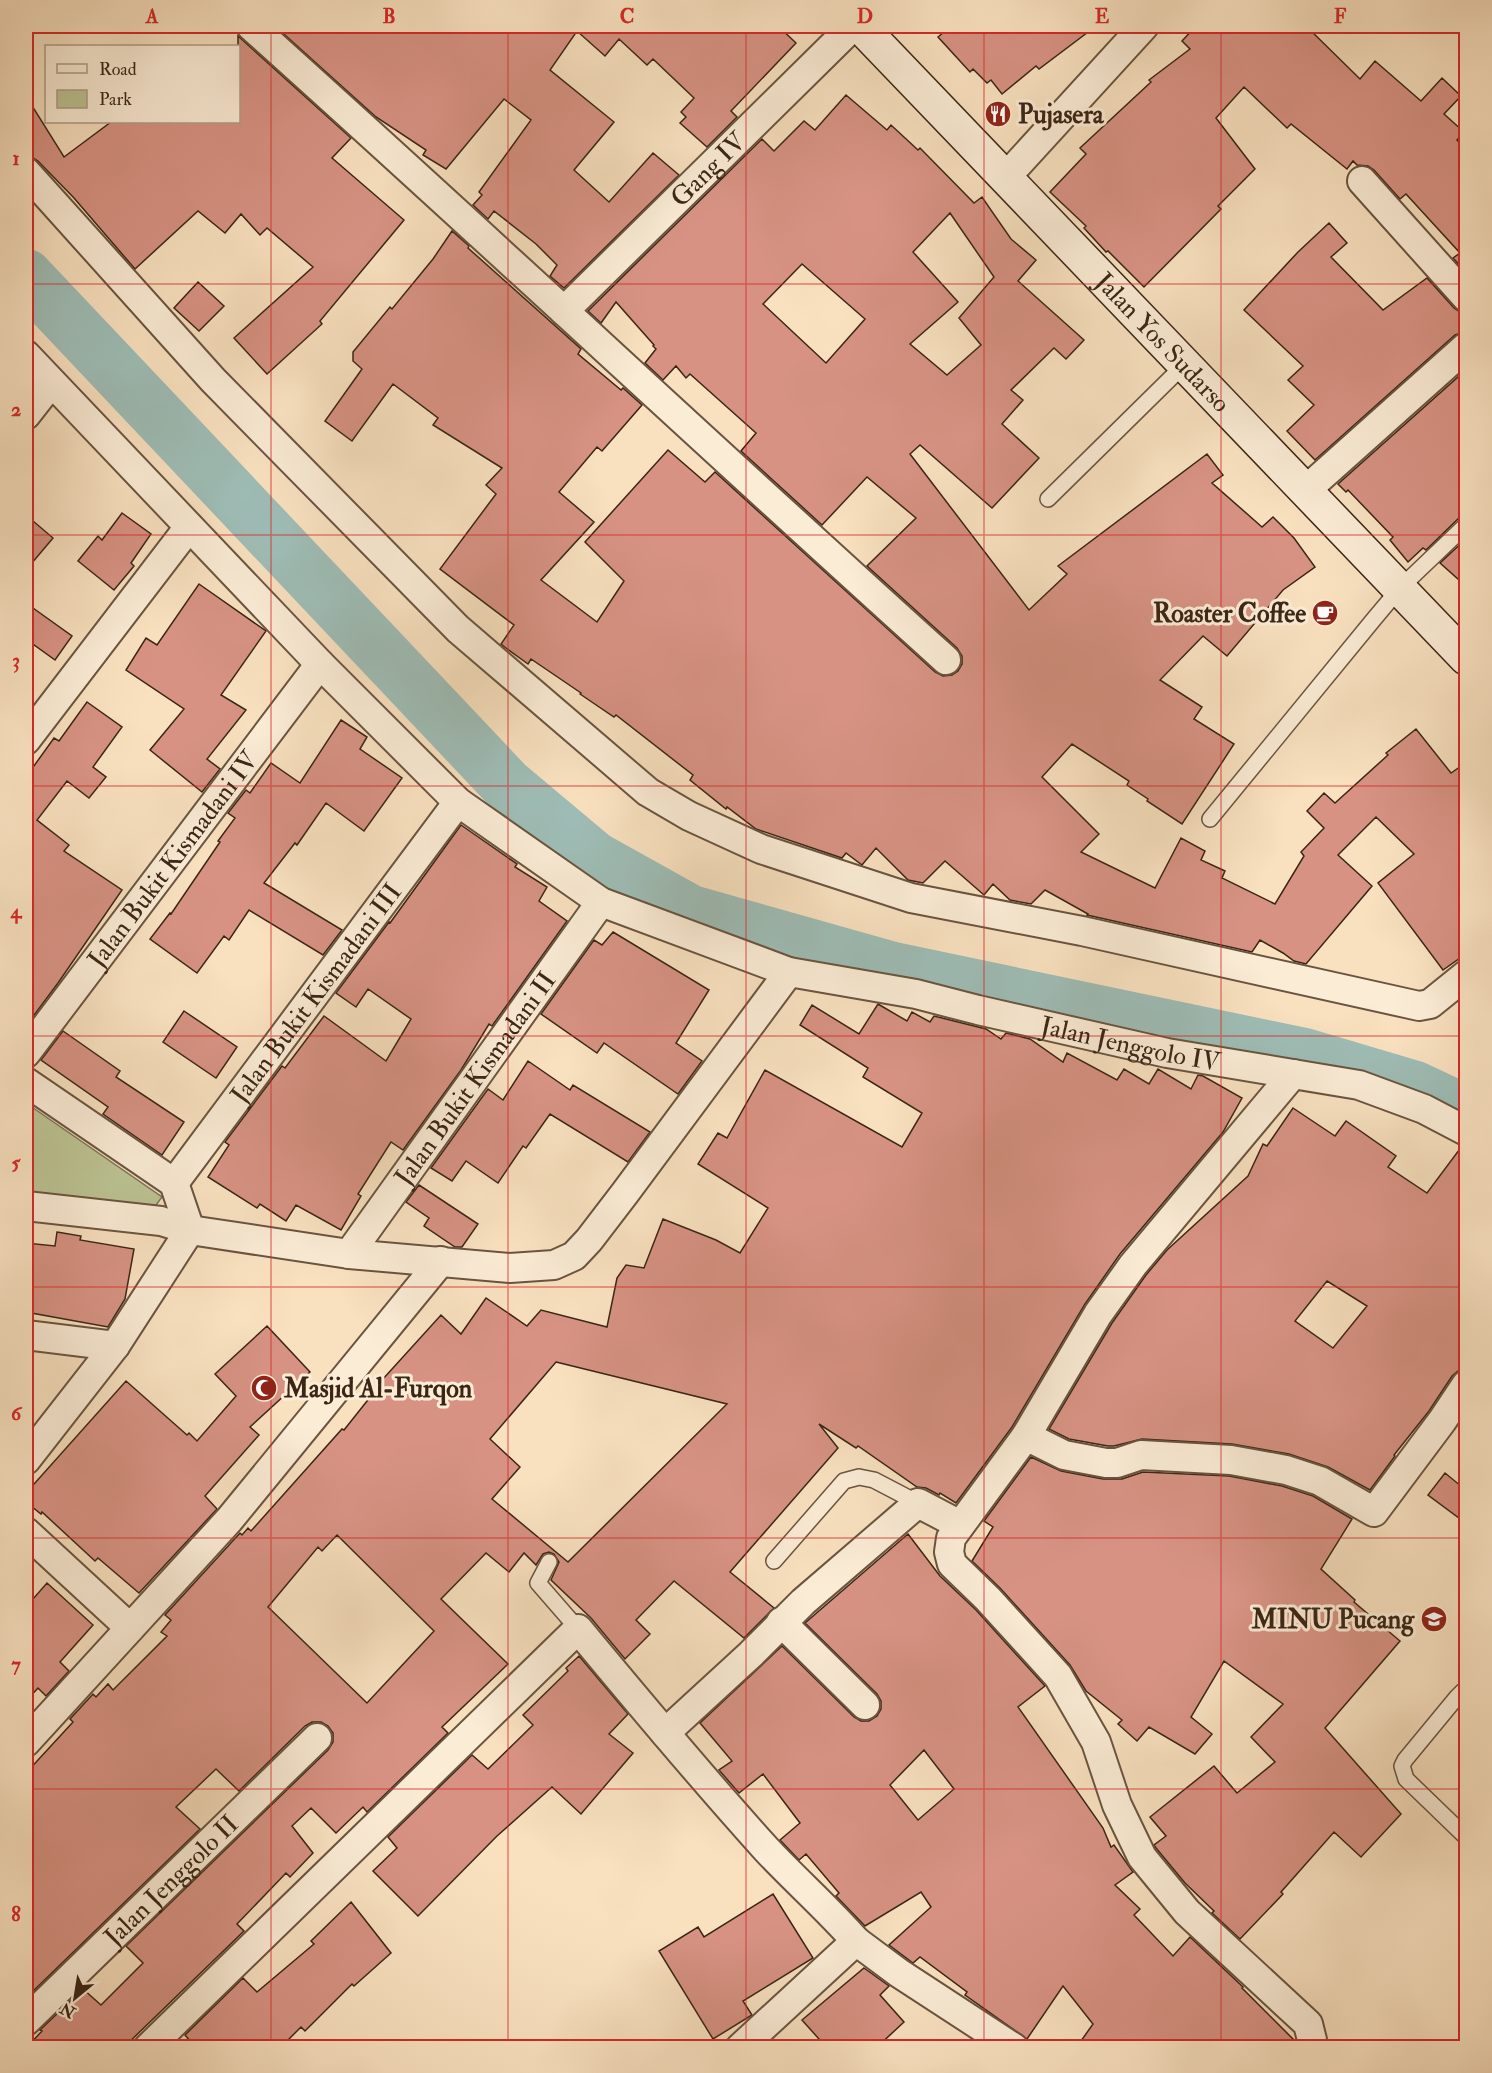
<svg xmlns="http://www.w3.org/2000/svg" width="1492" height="2073" font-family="'IM FELL Double Pica',serif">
<rect width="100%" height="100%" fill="#f9e1c0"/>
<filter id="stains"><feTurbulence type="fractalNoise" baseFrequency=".00333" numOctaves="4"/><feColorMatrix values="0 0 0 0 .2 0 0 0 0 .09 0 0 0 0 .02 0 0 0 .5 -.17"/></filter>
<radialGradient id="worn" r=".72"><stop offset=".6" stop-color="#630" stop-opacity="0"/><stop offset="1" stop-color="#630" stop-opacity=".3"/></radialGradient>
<!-- green -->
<path fill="#bcc393" stroke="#7c7454" stroke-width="1.5" d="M26 1103 162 1197 148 1216 26 1203Z"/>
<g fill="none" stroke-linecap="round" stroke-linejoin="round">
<!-- river -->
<path stroke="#9ebdb6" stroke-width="54" d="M26 276 507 785 594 858 691 912 893 969 1304 1055 1415 1088 1466 1112"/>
</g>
<!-- building -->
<path fill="#d79283" stroke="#3b2516" stroke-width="1.5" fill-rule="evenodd" d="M275 26H778L796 43 731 111 737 117 707 147 680 123 686 117 681 112 694 98 653 59 647 65 619 39 605 56 577 31 550 70 614 122 574 170 609 202 653 153 679 175 564 288 550 276 557 265 536 244 494 211 488 219 473 205 482 195 479 192 531 120 504 99 446 169 423 155 426 150 376 117Z
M951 26H1096L1039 69 1036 66 1002 94 991 80 987 83 973 69 970 72 938 37Z
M1196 26H1306L1360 79 1375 61 1421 101 1442 78 1461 96 1444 114 1464 132 1457 140 1467 151V273L1453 258 1460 253 1406 194 1400 199 1374 170 1368 166 1357 165 1353 161 1347 169 1291 124 1287 128 1244 87 1216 118 1255 169 1218 206 1221 209 1144 287 1108 251 1106 252 1084 228 1086 226 1050 192 1086 154 1080 148 1151 82 1149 80 1190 49 1182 41Z
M238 36 351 138 332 158 404 220 320 321 322 324 267 374 234 338 313 267 267 228 260 235 241 214 225 233 198 211 135 269 74 198 38 161 30 156 26 148V96L64 157 111 122H238Z
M846 95 887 130 891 125 918 150 920 148 974 203 982 197 1011 239 1036 260 1018 281 1084 340 1066 359 1054 348 1011 390 1023 400 1002 424 1039 458 992 508 920 445 910 454 1029 610 1067 574 1058 566 1207 454 1223 475 1212 483 1262 527 1273 517 1294 538 1315 567 1283 590 1227 656 1203 636 1160 680 1202 707 1194 719 1234 744 1182 824 1147 801 1148 799 1127 785 1129 781 1072 744 1042 777 1099 834 1081 852 1155 888 1181 838 1205 851 1201 860 1225 871 1222 878 1275 904 1304 856 1301 852 1324 828 1307 811 1324 793 1335 803 1388 755 1386 753 1416 729 1451 773 1467 762V953L1443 970 1378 883 1414 854 1376 817 1338 855 1372 886 1306 964 1294 961 1283 953 1260 940 1252 952 1087 915 1088 914 1045 890 1031 904 1010 900 993 884 984 895 945 861 923 883 908 880 876 848 862 865 846 853 842 858 756 829 727 807 726 809 690 780 693 775 616 715 614 717 580 694 581 693 531 659 528 664 506 648 501 644 514 625 440 569 496 494 486 485 502 468 433 425 438 418 393 384 352 441 325 421 362 369 353 361V352L390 307 392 309 433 259 452 231 469 246 468 248 581 349 578 354 621 390 623 388 642 405 602 451 597 447 559 492 594 522 541 580 597 622 624 581 585 542 668 450 705 482 715 472 935 672 943 676 952 675 958 671 962 664V656L957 648 867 566 916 518 867 477 822 525 741 451 756 433 690 374 686 378 676 366 663 380 645 363 656 349 653 346 654 345 616 302 601 323 588 311 762 139 774 151 804 121 815 130ZM950 213 994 277 959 318 981 345 947 375 910 344 958 302 913 252ZM802 264 865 319 826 363 763 304Z
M1329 223 1347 243 1331 257 1383 310 1427 278 1454 308 1460 312 1467 313V331L1455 335 1315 460 1287 431 1314 405 1288 380 1303 366 1244 310 1298 252Z
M198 282 224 306 199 331 174 308Z
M1467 369V516L1459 518 1426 550 1423 548 1408 562 1390 540 1393 537 1348 490 1346 492 1338 484Z
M122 513 151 534 131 563 134 566 114 590 78 561 98 536 102 540Z
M26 515 53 538 26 570Z
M1467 538V587L1440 563Z
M199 584 266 631 221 695 246 710 207 759 220 769 202 792 150 750 184 709 126 670 146 638 157 645Z
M26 603 72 636 55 660 26 639Z
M87 702 122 727 93 767 106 777 89 798 67 781 37 820 69 845 64 851 122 890 58 983 26 1026V777L54 738 59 741Z
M341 720 367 737 360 749 402 778 364 831 326 803 297 845 295 843 264 883 342 930 323 955 249 910 229 940 224 936 197 973 150 939 170 913 171 914 220 842 218 841 235 818 228 813 246 790 250 793 271 763 300 783Z
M461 825 517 864 515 867 547 887 539 901 567 921 492 1026 489 1024 461 1070 403 1150 391 1142 358 1194 361 1196 341 1230 296 1205 286 1221 260 1204 257 1208 208 1177 229 1145 225 1142 282 1066 285 1068 324 1016 386 1061 411 1019 368 989 356 1007 336 993 389 922 390 923Z
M613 932 709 990 676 1043 702 1061 678 1094 604 1043 597 1053 541 1014 594 940 602 945Z
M878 1004 907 1021 912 1012 930 1022 934 1016 986 1029 1001 1039 1006 1033 1030 1039 1063 1062 1067 1053 1117 1080 1124 1069 1149 1084 1158 1069 1191 1089 1198 1075 1203 1076 1242 1098 1223 1132 1120 1254 1085 1304 1012 1427 956 1503 940 1493 939 1495 926 1488 917 1487 858 1446 856 1448 819 1424 838 1448 730 1572 774 1608 744 1638 674 1581 636 1620 650 1634 625 1659 591 1618 551 1580 559 1562 554 1554 549 1552 543 1554 536 1565 524 1553 509 1572 486 1553 441 1599 508 1664 442 1727 448 1733 367 1812 363 1807 336 1833 311 1808 292 1826 313 1853 290 1877 286 1873 237 1924 244 1931 123 2048H26L42 2031 40 2030 83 1989 101 2005 143 1963 126 1946 328 1750 333 1742V1733L328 1726 321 1722H312L305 1726 239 1791 216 1769 176 1807 200 1829 26 1998V1773L73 1722 70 1719 93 1694 96 1697 108 1684 113 1690 167 1636 161 1632 171 1620 165 1615 240 1533 242 1535 248 1528 251 1531 342 1429 344 1430 375 1391 373 1390 441 1315 461 1334 486 1298 527 1326 541 1310 607 1327 617 1278 626 1265 644 1268 663 1219 716 1240 740 1253 768 1208 698 1164 718 1133 727 1138 765 1070 902 1147 922 1113 863 1077 868 1068 800 1025 812 1005 859 1034ZM556 1362 727 1404 568 1562 492 1499 520 1467 490 1439ZM337 1535 434 1631 367 1703 268 1607 318 1547 322 1551Z
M184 1011 237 1047 216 1078 163 1042Z
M63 1031 120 1071 116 1077 184 1122 162 1155 103 1114 108 1107 41 1060Z
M528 1061 570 1090 573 1085 650 1132 628 1162 550 1114 526 1148 523 1146 498 1183 466 1161 452 1181 431 1168 488 1089 503 1100Z
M1293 1108 1335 1136 1346 1121 1396 1156 1388 1167 1427 1193 1462 1146 1467 1147V1369L1458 1371 1452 1376 1429 1411 1394 1455 1395 1456 1370 1490 1328 1467 1289 1454 1232 1444 1142 1439 1114 1446H1108L1069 1439 1049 1429 1112 1323 1146 1275 1167 1250 1248 1176 1263 1144 1267 1146ZM1327 1281 1367 1306 1333 1348 1295 1321Z
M419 1185 478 1224 462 1247H455L424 1226 429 1218 406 1202Z
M57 1232 81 1236 80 1240 134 1249 125 1299 108 1327 26 1312V1243L55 1246Z
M267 1326 310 1372 250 1427 259 1435 205 1496 217 1509 139 1593 98 1558 95 1561 42 1512 41 1514 26 1502V1493L126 1381 187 1435 189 1433 197 1441 236 1396 215 1374Z
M1031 1457 1061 1471 1103 1479H1122L1143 1472 1229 1476 1282 1486 1313 1496 1352 1519 1321 1569 1355 1600 1354 1602 1400 1641 1325 1728 1401 1814 1361 1857 1334 1832 1281 1892 1283 1894 1240 1939 1212 1913 1214 1911 1185 1883 1156 1848 1154 1845 1166 1836 1150 1817 1214 1766 1237 1793 1275 1762 1251 1737 1283 1704 1224 1661 1191 1717 1212 1734 1195 1754 1149 1727 1137 1741 1118 1724 1122 1720 1086 1691 1070 1665 1000 1588 972 1561 993 1527 984 1521Z
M1445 1473 1467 1491V1524L1428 1495Z
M908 1534 940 1576 976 1610 1045 1686 1018 1707 1103 1828 1111 1847 1114 1845 1133 1872 1115 1885 1140 1909 1134 1915 1173 1956 1190 1937 1243 1987 1242 1988 1294 2040 1293 2048H1076L1093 2024 1063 1986 1027 2039 965 1995 967 1992 920 1957 913 1963 889 1945 931 1907 921 1892 865 1926 836 1896 839 1893 806 1854 799 1860 780 1840 800 1823 763 1774 739 1793 719 1770 732 1761 700 1723 782 1646 854 1717 861 1721H869L877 1716 881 1709V1701L877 1694 805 1623ZM924 1750 954 1789 918 1820 890 1785Z
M47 1583 93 1625 60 1662 69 1671 46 1696 38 1688 26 1701V1607Z
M579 1656 628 1714 609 1734 633 1753 581 1814 552 1787 497 1836 418 1916 373 1871 397 1848 388 1837 472 1755 488 1769 533 1725 523 1715 568 1671 566 1668Z
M773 1894 813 1958 743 2001 752 2015 713 2039 659 1951 698 1927 704 1937Z
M351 1902 391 1953 354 1986 352 1984 305 2031 301 2027 280 2048H196L185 2035 243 1978 257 1992 314 1944 311 1941Z
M864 1968 889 1986 880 1995 904 2022 876 2048H827L802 2020Z"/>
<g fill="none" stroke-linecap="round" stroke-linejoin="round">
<defs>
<path id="lane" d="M1048 499 1184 365
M1210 819 1374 619 1400 588 1466 525
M774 1561 844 1481 859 1477 874 1480 918 1503
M549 1562 538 1583 578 1629
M1466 1692 1463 1691 1457 1697 1405 1760 1402 1766 1406 1779 1466 1837"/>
<g id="street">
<path d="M251 26C484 235 713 450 946 660"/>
<path d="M26 172 213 380 458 629 648 792 689 816 761 849 911 898 1082 931 1419 1006 1430 1004 1466 975"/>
<path d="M1006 177 1144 26"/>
<path d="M1362 181 1466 297"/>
<path id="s1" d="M564 311 853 26"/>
<path id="s2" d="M26 355 320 664 458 802 601 902 789 972 916 994 978 1010 1167 1053 1359 1085 1424 1109 1466 1131"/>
<path d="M26 415 51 383"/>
<path d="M1306 490 1466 347"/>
<path d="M26 740 189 527"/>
<path id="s3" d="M26 1053 320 664"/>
<path d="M1293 1074 1133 1265 1098 1314 1026 1436 951 1538 949 1552 952 1564 988 1599 1058 1676 1096 1742 1117 1805 1142 1857 1187 1912 1308 2024 1312 2040 1309 2048"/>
<path d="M26 1082 174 1183 190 1230"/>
<path id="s4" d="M174 1183 458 802"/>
<path d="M26 1206 161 1221 190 1230"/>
<path id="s5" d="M349 1254 601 902"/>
<path d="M26 1335 115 1346"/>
<path d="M1026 1436 1064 1455 1106 1463H1117L1141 1455 1231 1460 1286 1470 1320 1481 1374 1512 1442 1421 1466 1385"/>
<path d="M26 1460 115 1346 190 1230 349 1254 510 1268 554 1265 574 1256 589 1240 625 1193 789 972"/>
<path d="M26 1532 130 1628"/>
<path d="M781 1622 865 1705"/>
<path d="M665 1733 751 1654 803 1602 918 1503 960 1525"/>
<path d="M26 1742 229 1520 441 1261"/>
<path id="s6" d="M26 2021 317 1738"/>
<path d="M148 2048 578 1629C640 1704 702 1778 767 1850 796 1881 828 1909 856 1941"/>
<path d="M740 2048 856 1941 899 1973 1014 2048"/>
</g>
<g id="secondary">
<path id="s7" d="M860 26 1466 658"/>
</g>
</defs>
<!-- lane casing -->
<use href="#lane" stroke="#6a5440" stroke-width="18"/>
<!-- street casing -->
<use href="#street" stroke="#6a5440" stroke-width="32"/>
<!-- secondary casing -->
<use href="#secondary" stroke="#3b2516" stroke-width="36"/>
<!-- lane -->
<use href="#lane" stroke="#fbecd6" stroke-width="15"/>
<!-- street -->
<use href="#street" stroke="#fbecd6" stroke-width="28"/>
<!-- secondary -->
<use href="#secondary" stroke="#fbecd6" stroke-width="33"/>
</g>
<!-- grid -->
<path fill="none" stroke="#d62828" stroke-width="1.5" stroke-opacity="0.55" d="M271 26V2048M508 26V2048M746 26V2048M984 26V2048M1221 26V2048M26 284H1466M26 535H1466M26 786H1466M26 1036H1466M26 1287H1466M26 1538H1466M26 1789H1466"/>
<!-- icons -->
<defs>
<symbol id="restaurant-disc" viewBox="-11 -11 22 22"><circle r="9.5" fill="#8f2418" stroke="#fbecd6"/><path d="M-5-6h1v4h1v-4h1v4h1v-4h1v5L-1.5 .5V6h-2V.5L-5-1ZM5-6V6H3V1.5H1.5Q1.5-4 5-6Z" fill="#fff"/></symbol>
<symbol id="cafe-disc" viewBox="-11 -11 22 22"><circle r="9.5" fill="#8f2418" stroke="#fbecd6"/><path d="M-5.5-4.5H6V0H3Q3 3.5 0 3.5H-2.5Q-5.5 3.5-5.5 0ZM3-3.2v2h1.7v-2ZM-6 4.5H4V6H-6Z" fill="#fff"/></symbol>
<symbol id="mosque-disc" viewBox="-11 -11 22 22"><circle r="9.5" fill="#8f2418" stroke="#fbecd6"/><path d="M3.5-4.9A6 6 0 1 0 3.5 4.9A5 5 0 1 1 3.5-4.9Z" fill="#fff"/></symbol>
<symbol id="school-disc" viewBox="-11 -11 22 22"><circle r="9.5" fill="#8f2418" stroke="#fbecd6"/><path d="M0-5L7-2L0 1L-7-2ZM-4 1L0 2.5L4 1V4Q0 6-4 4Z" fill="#fff"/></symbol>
</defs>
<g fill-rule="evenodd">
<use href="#restaurant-disc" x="983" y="99" width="30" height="30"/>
<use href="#cafe-disc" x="1310" y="598" width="30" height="30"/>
<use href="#mosque-disc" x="249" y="1373" width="30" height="30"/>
<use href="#school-disc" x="1419" y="1604" width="30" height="30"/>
</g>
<g text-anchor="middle" stroke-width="6" stroke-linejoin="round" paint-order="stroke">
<!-- poi labels -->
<g font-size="26" font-weight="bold" fill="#3b2516" stroke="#fbecd6" text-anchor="start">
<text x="1018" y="123">Pujasera</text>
<text x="1306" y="622" text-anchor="end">Roaster Coffee</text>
<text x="284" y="1397">Masjid Al-Furqon</text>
<text x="1414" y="1628" text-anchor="end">MINU Pucang</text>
</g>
<!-- street labels -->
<g font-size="26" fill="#3b2516" stroke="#fbecd6">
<text dy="9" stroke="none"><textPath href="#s1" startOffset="202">Gang IV</textPath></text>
<text dy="9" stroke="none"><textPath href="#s7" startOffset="438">Jalan Yos Sudarso</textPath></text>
<text dy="9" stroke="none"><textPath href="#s3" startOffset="243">Jalan Bukit Kismadani IV</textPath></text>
<text dy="9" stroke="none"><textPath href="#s4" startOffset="237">Jalan Bukit Kismadani III</textPath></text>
<text dy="9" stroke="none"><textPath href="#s2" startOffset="1346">Jalan Jenggolo IV</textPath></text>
<text dy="9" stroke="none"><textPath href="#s5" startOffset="216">Jalan Bukit Kismadani II</textPath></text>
<text dy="9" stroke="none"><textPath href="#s6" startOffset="202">Jalan Jenggolo II</textPath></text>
</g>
</g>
<!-- margin -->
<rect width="1492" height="2073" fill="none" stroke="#f9e1c0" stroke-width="66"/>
<!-- legend -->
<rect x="45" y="45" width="195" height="78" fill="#fbecd6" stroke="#ae9c89" stroke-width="1.5"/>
<rect x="57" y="64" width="30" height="9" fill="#fbecd6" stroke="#ae9c89" stroke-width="1.5"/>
<text x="99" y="75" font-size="18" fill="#3b2516">Road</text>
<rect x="57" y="90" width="30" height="18" fill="#bcc393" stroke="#ae9c89" stroke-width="1.5"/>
<text x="99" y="105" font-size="18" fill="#3b2516">Park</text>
<!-- north arrow -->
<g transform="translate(75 1998) rotate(210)" stroke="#fbecd6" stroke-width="4.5" paint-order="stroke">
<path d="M0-4.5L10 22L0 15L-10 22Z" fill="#3b2516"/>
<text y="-9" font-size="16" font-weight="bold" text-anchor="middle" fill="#3b2516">N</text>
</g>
<rect x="33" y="33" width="1426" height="2007" fill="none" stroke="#d62828" stroke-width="2"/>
<g font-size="20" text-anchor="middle" font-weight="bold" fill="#d62828">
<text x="152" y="23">A</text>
<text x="389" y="23">B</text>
<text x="627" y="23">C</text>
<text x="865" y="23">D</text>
<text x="1102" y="23">E</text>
<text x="1340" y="23">F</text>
<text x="16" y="165">1</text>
<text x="16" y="416">2</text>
<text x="16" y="667">3</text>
<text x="16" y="918">4</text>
<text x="16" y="1169">5</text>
<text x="16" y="1420">6</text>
<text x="16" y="1671">7</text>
<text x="16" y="1921">8</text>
</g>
<rect width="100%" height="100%" filter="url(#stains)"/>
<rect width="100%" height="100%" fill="url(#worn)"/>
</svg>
